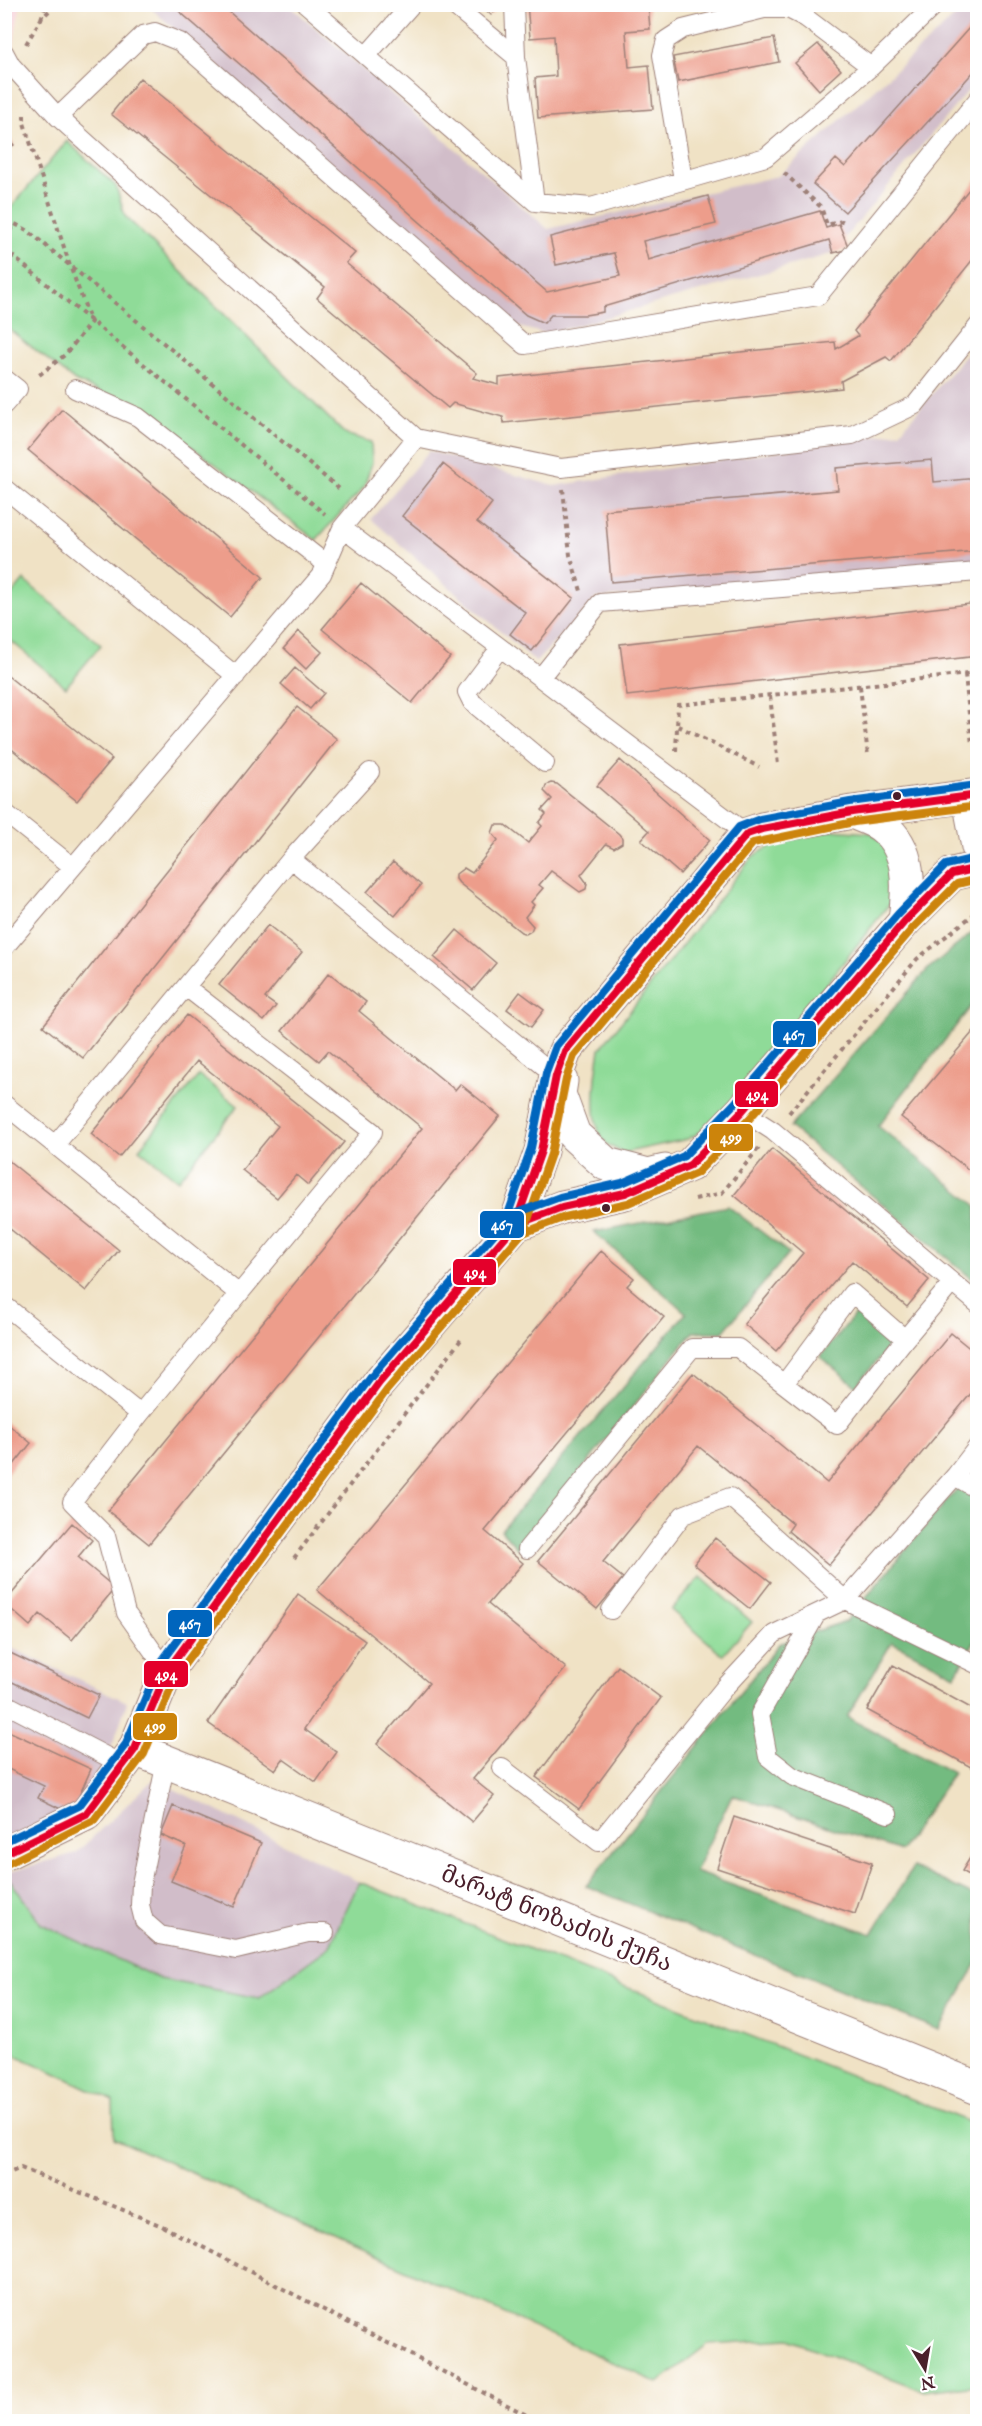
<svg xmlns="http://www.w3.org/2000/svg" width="982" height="2426" font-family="'IM FELL English','Noto Serif Georgian',serif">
<rect width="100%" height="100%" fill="#fff"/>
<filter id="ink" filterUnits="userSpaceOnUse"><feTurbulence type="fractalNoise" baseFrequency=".0167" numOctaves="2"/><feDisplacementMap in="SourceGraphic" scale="12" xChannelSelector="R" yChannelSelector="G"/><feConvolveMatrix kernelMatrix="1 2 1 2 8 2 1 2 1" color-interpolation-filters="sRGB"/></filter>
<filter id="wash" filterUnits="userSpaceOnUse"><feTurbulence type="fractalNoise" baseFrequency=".008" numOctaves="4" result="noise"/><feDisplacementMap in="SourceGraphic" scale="24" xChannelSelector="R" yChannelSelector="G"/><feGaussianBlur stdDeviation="1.35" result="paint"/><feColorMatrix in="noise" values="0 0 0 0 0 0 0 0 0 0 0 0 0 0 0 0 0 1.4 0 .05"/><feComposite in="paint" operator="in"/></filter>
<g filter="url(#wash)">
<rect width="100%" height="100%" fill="#f0e2c5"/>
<!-- built -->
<path fill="#f6cfd7" d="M5 5H21L16 27 8 93 5 96Z"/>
<!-- industrial -->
<path fill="#d1bdc9" d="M147 5H289L548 229 778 176 968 5H977V80L831 254 547 334 514 326Z
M977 341V565L596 598 536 662 371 519 429 451 554 486 900 432Z
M5 1645 127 1702 116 1735 86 1807 5 1839Z
M154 1779 359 1882 329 1947 259 1998 160 1979 41 1924 6 1873 76 1853Z"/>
<!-- green -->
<path fill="#8fdb98" stroke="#6c7d62" stroke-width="1.5" d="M67 141 116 186 125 216 345 434 371 442 372 463 364 487 316 540 146 412 75 381 5 326 4 216Z
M24 580 101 645 66 687 5 636V603Z
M831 830 872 833 893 851 898 893 718 1122 688 1139 623 1153C618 1150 610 1147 606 1143 588 1125 596 1072 600 1049L753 856 791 835Z
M199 1075 238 1106 178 1180 139 1149Z
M701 1577 752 1622 723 1655 671 1610Z
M5 1873 41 1924 160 1979 259 1998 329 1947 359 1882 977 2125V2385L924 2391 788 2339 708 2344 658 2383 114 2138 113 2101 47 2069 5 2051Z"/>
<!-- forest -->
<path fill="#73bb80" stroke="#5e6d56" stroke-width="1.5" d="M977 929V999L878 1126 977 1206V1283L790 1127 929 968Z
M728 1206 789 1253 723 1332H693L518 1549 501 1530 686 1313 594 1232Z
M857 1312 893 1342 856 1386 820 1357Z
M977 1465 978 1573 974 1578 977 1580V1637L955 1675 892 1642 847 1717 953 1773 901 1851 732 1795 695 1872 872 1934 913 1867 977 1897V1963L939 2030 586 1886 779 1644 846 1621Z"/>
<g id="blocks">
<!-- building -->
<path fill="#ed9d8b" d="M171 4H220L547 292 620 276 614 253 556 265 550 237 708 196 716 224 643 241 648 260 820 211 826 228 839 224 849 249 833 253 829 240 603 307V312L585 315H551L544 323 526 315Z
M480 4H501L491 15Z
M527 4H648L650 29 626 31 629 67 649 65 653 109 538 118 535 78 556 76 554 36 530 38Z
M978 18V67L845 212 813 184 836 159 845 167Z
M774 38 779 62 678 82 673 57Z
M818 44 841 70 819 90 795 63Z
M140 78 355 253 346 263 477 373 473 378 499 385V378L835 342 836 349 858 336 854 331 978 178V253L891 361 886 357 841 381 842 388 504 423 503 417 453 403 448 408 317 298 325 287 111 114Z
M4 129 14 145 4 151Z
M62 409 263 577 230 617 28 450Z
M932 460 934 482 978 478V551L611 582 605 510 838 490 836 468Z
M443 464 492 503 477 522 574 598 532 651 510 634 526 613 402 516Z
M361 583 450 657 412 703 322 629Z
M978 603V656L627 696 620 644Z
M299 631 322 652 306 669 284 648Z
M295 668 324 693 310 709 281 684Z
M4 673 112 759 77 801 4 743Z
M297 707 337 739 83 1058 43 1026Z
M620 760 710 840 680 874 641 840 649 831 597 786Z
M551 783 557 784 619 834 622 838V843L614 848 606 844 581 875 587 883 586 889 580 892 551 871 539 885 543 888 531 902 534 905 525 917 533 926 531 931 526 934 521 932 459 883 456 879V874L464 868 472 873 498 840 492 833 495 825H505L528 843 542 826 539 823 546 814 542 810 552 799 544 791 546 785Z
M393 862 421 885 395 916 367 892Z
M268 925 302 952 265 998 276 1006 264 1021 219 985Z
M457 930 496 963 473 990 434 957Z
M329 973 366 1002 359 1011 455 1090 460 1084 500 1116 149 1544 108 1511 422 1128 328 1051 319 1061 282 1031Z
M520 992 544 1010 531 1027 507 1009Z
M187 1015 344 1142 308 1185 296 1175 277 1198 242 1170 278 1126 197 1061 119 1157 91 1134Z
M978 1026V1177L901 1117Z
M772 1149 929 1280 907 1307 852 1261 776 1351 744 1324 803 1253 734 1195Z
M4 1157 119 1250 86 1291 4 1224Z
M601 1251 634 1278 627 1286 664 1317 485 1531 523 1563 488 1604 566 1668 473 1779 494 1796 472 1822 377 1744 429 1683 317 1590Z
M951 1333 978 1355V1385L829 1565 788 1531 793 1524 698 1446 603 1562 623 1578 597 1609 538 1561 693 1373 827 1483Z
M4 1421 31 1443 4 1477Z
M72 1523 92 1540 78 1557 115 1588 72 1640 40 1614 30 1626 4 1603Z
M715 1538 771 1582 750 1609 694 1564Z
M298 1594 365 1641 304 1729 337 1752 316 1782 283 1759 275 1770 208 1723Z
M4 1650 99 1695 87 1718 4 1678Z
M893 1665 978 1712V1771L867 1710Z
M618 1666 661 1698 579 1809 536 1777Z
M4 1729 91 1769 71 1814 38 1798 44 1786 4 1767Z
M173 1806 261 1843 234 1907 171 1881 186 1846 161 1835Z
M734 1817 872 1863 855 1914 717 1868Z
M978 1845V1880L962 1871Z"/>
</g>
</g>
<g filter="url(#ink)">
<use href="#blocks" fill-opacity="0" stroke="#9d8078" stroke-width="1.5"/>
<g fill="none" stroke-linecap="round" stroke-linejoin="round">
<defs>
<path id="lane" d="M306 4 535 202 591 207 766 157 871 67 936 4
M452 4 516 57
M514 4 516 57 535 202
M4 52 11 65 58 117 416 438 561 468 852 435 915 405 978 326
M366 56 412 4
M58 117 143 35 155 32 180 42 525 345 818 296 978 99
M683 180 662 55 666 40 683 29 764 9H788L806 18 871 67
M4 378 18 389 4 405
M75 389 138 417 326 564
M4 488 236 676
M342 528 747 834
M500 648 467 692 472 702 545 763
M540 678 600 603 978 572
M4 812 73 867
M291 859 370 772
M4 948 322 574 342 528 416 438
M186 987 373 1132 239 1294
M4 1104 55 1145
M742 1111 773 1131 978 1304
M4 1305 140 1414
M784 1384 837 1425 905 1339
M955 1476 978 1490
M527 1549 692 1348H738L784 1384 852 1293 905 1339 952 1283
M611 1610 683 1515 730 1497 845 1600 978 1665
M816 1615 760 1714 768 1757 792 1776 888 1814
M167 1671 126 1613 106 1536 72 1502 140 1414 239 1294 55 1145 291 859 556 1076
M4 1703 123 1765
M166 1761 141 1884 140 1905 144 1921 160 1935 236 1950 308 1933H325
M502 1768 599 1842 725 1687 774 1634 845 1600 955 1476 978 1446"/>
<path id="secondary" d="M978 807 972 815 978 847
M852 812C861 816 874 820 882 826 912 850 909 886 905 921
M561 1081 559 1094 574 1135 606 1164 648 1175 665 1171
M515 1225 562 1207 625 1193 690 1165 742 1111 905 921 952 874 978 868
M135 1749 978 2088
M4 1854 86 1814 135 1749 167 1671 379 1383 515 1225 541 1151 556 1076 565 1051 747 834 762 829 852 812 978 795"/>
</defs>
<!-- lane casing -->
<use href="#lane" stroke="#9d8078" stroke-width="20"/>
<!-- secondary casing -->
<use href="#secondary" stroke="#9d8078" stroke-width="35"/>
<!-- path -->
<path stroke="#9d8078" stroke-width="4" stroke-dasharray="4.5 4.5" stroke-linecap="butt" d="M41 19 46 4
M26 44 41 19 56 4
M24 115V123L70 266 91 322 66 354 38 376
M784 173 821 207 827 225 842 221 845 223
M4 238 15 224 27 230 342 491
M4 249 325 514
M563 489 570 555 581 591
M965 674 972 745
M860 686 868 756
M770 696 778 765
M678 726 759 767
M676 751 678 705 978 673
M789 1113 917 959 978 911
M695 1199 722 1193 759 1148
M294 1558 463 1337
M4 2175 21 2168 162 2226 540 2422"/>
<!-- lane -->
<use href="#lane" stroke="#fff" stroke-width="18"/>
<!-- secondary -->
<use href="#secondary" stroke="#fff" stroke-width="33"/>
<defs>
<path id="bus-1" d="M490 1254 515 1225 562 1207 625 1193 690 1165 742 1111 905 921 952 874 978 868
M4 1854 86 1814 135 1749 167 1671 379 1383 515 1225 541 1151 556 1076 565 1051 747 834 762 829 852 812 978 795"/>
<path id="bus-2" d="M498 1261 521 1234 565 1217 628 1203 697 1173 750 1118 913 928 957 884 978 879
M9 1863 94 1820 144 1754 176 1676 387 1390 524 1231 551 1154 566 1079 574 1056 753 843 854 822 978 806"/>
<path id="bus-3" d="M511 1215 560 1197 622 1183 684 1156 734 1104 898 914 946 865 976 858
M4 1842 79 1806 126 1744 159 1665 371 1377 506 1220 531 1148 546 1073 556 1046 739 827 760 819 850 802 977 785"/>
</defs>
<!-- bus-1 casing -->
<use href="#bus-1" stroke="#fff" stroke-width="12"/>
<!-- bus-2 casing -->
<use href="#bus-2" stroke="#fff" stroke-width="12"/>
<!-- bus-3 casing -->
<use href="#bus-3" stroke="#fff" stroke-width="12"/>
<!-- bus-1 -->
<use href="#bus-1" stroke="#e4002b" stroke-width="8"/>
<!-- bus-2 -->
<use href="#bus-2" stroke="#cc840b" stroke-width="8"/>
<!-- bus-3 -->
<use href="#bus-3" stroke="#0065bd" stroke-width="8"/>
</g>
</g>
<!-- markers -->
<g fill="#4a1f2b" stroke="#fff" stroke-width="2">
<circle cx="897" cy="796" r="5"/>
<circle cx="606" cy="1208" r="5"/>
</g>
<g text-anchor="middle" stroke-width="5" stroke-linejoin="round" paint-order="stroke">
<!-- street labels -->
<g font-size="24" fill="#4a1f2b" stroke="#fff">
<text transform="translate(557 1918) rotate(22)" y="8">მარატ ნოზაძის ქუჩა</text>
</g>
</g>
<g stroke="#fff" stroke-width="2">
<rect x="772" y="1020" width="45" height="28" rx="6" fill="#0065bd"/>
<rect x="734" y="1080" width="45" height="28" rx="6" fill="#e4002b"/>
<rect x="708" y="1123" width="46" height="29" rx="6" fill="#cc840b"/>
<rect x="479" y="1210" width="46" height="29" rx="6" fill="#0065bd"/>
<rect x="452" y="1258" width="45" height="28" rx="6" fill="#e4002b"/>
<rect x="167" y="1609" width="46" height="29" rx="6" fill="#0065bd"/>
<rect x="143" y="1660" width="46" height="28" rx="6" fill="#e4002b"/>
<rect x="132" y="1712" width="46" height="29" rx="6" fill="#cc840b"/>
</g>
<g font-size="16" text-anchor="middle" font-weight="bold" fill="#fff">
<text x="794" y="1040">467</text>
<text x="757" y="1100">494</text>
<text x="731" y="1143">499</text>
<text x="502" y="1230">467</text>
<text x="475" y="1278">494</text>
<text x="190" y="1629">467</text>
<text x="166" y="1680">494</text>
<text x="155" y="1732">499</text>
</g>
<!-- margin -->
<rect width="982" height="2426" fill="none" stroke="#fff" stroke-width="24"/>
<!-- north arrow -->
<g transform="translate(925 2369) rotate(169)" stroke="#ffffff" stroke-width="4.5" paint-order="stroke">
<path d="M0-4.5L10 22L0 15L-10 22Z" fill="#4a1f2b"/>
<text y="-9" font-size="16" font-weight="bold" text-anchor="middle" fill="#4a1f2b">N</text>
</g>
</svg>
